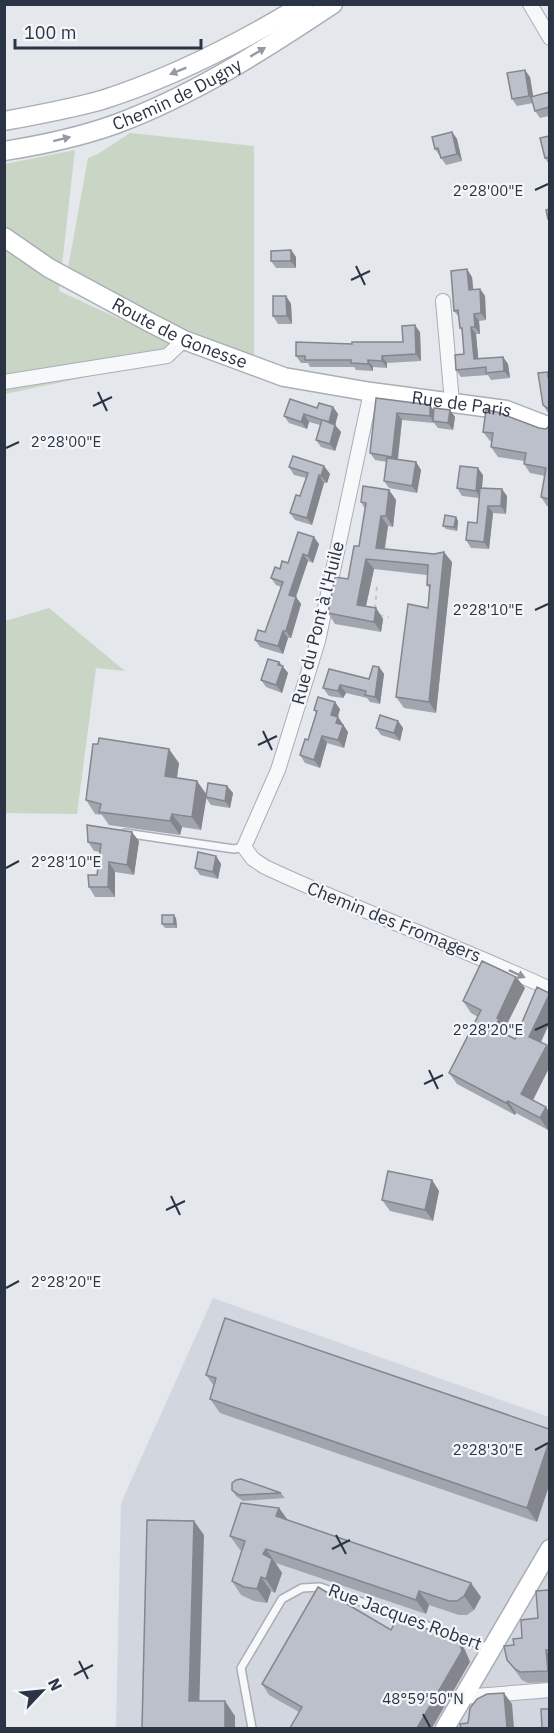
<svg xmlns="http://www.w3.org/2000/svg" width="554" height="1733" font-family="'IBM Plex Sans',sans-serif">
<rect width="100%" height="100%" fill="#e4e7ec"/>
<!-- built -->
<path fill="#d2d6de" d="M213 1298 549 1417V1728H116L121 1503Z"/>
<!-- green -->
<path fill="#c9d6c5" d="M130 133 254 146V357L189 335 122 301 68 268 88 158 98 154Z
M75 150 59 291 187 350 168 360 5 394V164Z
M49 608 125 671 96 668 77 814 5 813V621Z"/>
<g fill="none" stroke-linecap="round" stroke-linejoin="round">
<defs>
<path id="lane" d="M125 833 234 849 244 847
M252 1728 241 1668 282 1599 302 1588 320 1587 489 1648"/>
<path id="street" d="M530 4 550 38
M443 301 452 402
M4 382 167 356 184 340
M371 392 318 641 278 770 244 847 253 859 265 867C359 911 456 945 550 989
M463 1697 550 1690"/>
<g id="secondary">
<path d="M4 121C37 115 70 109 102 100 174 77 240 43 304 4"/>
<path id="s1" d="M4 151C42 145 80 137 116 124 194 95 264 50 333 4"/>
<path id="s2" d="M4 237 49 268 149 322 184 340 284 377 371 392 506 410 550 427"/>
<path d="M445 1728 550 1549"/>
</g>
</defs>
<!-- lane casing -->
<use href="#lane" stroke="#a9aeb7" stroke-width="10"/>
<!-- street casing -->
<use href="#street" stroke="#a9aeb7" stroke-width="16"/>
<!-- secondary casing -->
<use href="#secondary" stroke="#a9aeb7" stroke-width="21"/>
<!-- path -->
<path stroke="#c2c5cb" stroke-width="2" stroke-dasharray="4.5 4.5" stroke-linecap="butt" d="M375 609 377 585
M379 615 389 617"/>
<!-- lane -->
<use href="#lane" stroke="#f7f8fa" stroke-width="7"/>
<!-- street -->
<use href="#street" stroke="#f7f8fa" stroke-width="14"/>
<!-- secondary -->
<use href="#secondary" stroke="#fff" stroke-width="18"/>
</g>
<!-- wall -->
<path fill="#a1a5ae" d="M530 77 533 96 549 92V116L540 118 535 111 533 103 517 106 512 99Z
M452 132 457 139 462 161 446 165 435 149Z
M549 136V164L545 158Z
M291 250 296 257V268H276L271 261Z
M472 277 473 290 480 289 485 296 486 320 479 321 480 334H476L478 358 503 357 508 364 510 378 491 380 488 375 461 377 456 370 464 354 462 331 460 328 459 317 454 311Z
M286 296 291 304 292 324H278L273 316Z
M420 332 421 361 387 363V368L373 367V371L356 370 354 367H310L308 363H301L296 356 352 344 403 342Z
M548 372 549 375V414L543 405Z
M376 398 434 410H450L455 417 453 430 438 428 434 423 402 420 398 460 416 462 421 470 417 493 389 488 384 481 387 462 375 460 370 453Z
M333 407 338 414 335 425 341 432 335 451 321 447 316 440 320 425 309 422 307 429 289 423 284 416 317 408Z
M549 426V507L547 506 541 497 545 476 530 473 524 464V461L498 457 491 447 492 441H490L483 432 539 428 546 429Z
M324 466 330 474 327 483H324L312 525 295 520 290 513 300 496 306 478 294 475 289 467Z
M483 475 482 488 507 496 506 514 493 513 489 549 471 548 466 540 477 523 479 498 462 496 457 488Z
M389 490 396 500 393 527 388 526 385 549 452 562 436 713 404 708 396 697 428 608 429 588 427 585V575L374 569 366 606 376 608 383 619 381 632 335 624 328 613 348 579 359 546 365 509 361 502Z
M456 517 458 521 457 531 446 529 443 526Z
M319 544 313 563 308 561 296 597 301 604 291 638H288L283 654 260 647 255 640 265 632 281 587 276 585 271 578 280 569 288 563Z
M279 662 288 673 282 693 266 687 261 680Z
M379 667 384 674 380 704 370 702 367 698 346 693 343 698 329 696 323 688 369 679Z
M340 709 338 717 348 732 344 748 327 743 320 768 305 763 300 755 308 740 316 713 314 710Z
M398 721 403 728 400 741 381 735 376 728Z
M179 763 177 778 206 794 227 786 233 793 230 808 211 805 206 798 201 830 182 827 180 835 109 825 102 815 95 814 86 800Z
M139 841 134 875 115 872V897H95L89 887 97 875 100 852 94 851 88 842Z
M216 856 221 864 218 879 200 875 195 868Z
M176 918 177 928H165L162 924Z
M516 977 525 988 505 1028 507 1030 505 1034 515 1039 541 1043 549 1068 533 1100 546 1107 549 1112V1128L548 1130 516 1113 515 1115 457 1084 449 1073 478 1017 471 1013 463 1001Z
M432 1180 439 1191 433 1221 390 1211 382 1200Z
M206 1375 549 1429 537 1522 220 1413 210 1399 214 1386Z
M232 1490 281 1493 285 1498 243 1501 236 1496Z
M279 1508 288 1520 481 1597 474 1610 467 1615H459L429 1605 426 1614 276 1563 282 1573 275 1593 271 1591 267 1603 254 1601 241 1595 232 1581 242 1551 240 1550 230 1536Z
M549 1590V1682L528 1683 522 1680 507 1660 514 1645 522 1638 538 1618Z
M391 1630 458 1639 465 1650 470 1662 299 1712 269 1695 262 1684Z"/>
<!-- shaded-wall -->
<path fill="#83868d" d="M525 70 530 77 534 102 529 96Z
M452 132 457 139 462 161 457 154Z
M291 250 296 257V268L291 261Z
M467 269 472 277 474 297 469 290Z
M480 289 485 296 486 320 481 313Z
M286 296 291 304 292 324 287 316Z
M474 314 479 321 480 334 475 327Z
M415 325 420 332 421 361 416 354Z
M471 327 476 334 479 366 474 359Z
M382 356 387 363V368L382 361Z
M503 357 508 364 510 378 504 371Z
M368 360 373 367V371L368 364Z
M430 405 435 412 433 421 430 416Z
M333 407 338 414 334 430 329 422Z
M450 410 455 417 453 430 448 423Z
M397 413 402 420 397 464 392 457Z
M304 414 309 422 307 429 301 422Z
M335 425 341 432 335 451 330 444Z
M416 462 421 470 417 493 412 486Z
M324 466 330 474 327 483 321 476Z
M478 468 483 475 481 498 476 491Z
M319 475 324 483 312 525 307 518Z
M502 489 507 496 506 514 501 506Z
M389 490 396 500 393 527 386 516Z
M488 506 493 513 489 549 484 542Z
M381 516 388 526 383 558 376 548Z
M456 517 458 521 457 531 454 527Z
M314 537 319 544 313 563 308 556Z
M444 552 452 562 436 713 429 702Z
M303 554 308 561 294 602 289 595Z
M366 559 374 569 364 615 357 605Z
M296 597 301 604 291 638 286 631Z
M376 608 383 619 381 632 374 622Z
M283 631 288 638 283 654 278 646Z
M279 662 288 673 282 693 276 685Z
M379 667 384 674 380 704 375 697Z
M340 685 346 693 343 698 338 691Z
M335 702 340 709 336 722 331 715Z
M338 717 348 732 344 748 338 740 336 723Z
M398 721 403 728 400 741 394 733Z
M322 736 327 743 320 768 314 760Z
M169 749 179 763 175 790 165 776Z
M197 781 207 795 201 830 192 817Z
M227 786 233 793 230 808 225 801Z
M172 814 182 827 180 835 170 821Z
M132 832 139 841 134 875 127 865Z
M216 856 221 864 218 879 213 872Z
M109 862 115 872V897L108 887Z
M174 915 176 918 177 928 174 924Z
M516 977 525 988 505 1028 507 1030 502 1040 494 1028 497 1018Z
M549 995V1024L538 1049 529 1037Z
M547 1045 549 1049V1068L530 1106 521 1094Z
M508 1101 516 1113 515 1115 506 1103Z
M546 1107 549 1112V1128L548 1130 540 1118Z
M432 1180 439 1191 433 1221 425 1210Z
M549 1442V1486L537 1522 527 1508Z
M279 1508 289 1522 276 1516Z
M194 1521 204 1535 199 1715 189 1701Z
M266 1549 282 1573 275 1593 266 1579 263 1554Z
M261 1577 271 1591 267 1603 257 1589Z
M471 1583 481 1597 474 1610 464 1596Z
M419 1591 429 1605 426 1614 416 1600Z
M458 1639 465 1650 470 1662 432 1728H417Z
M546 1650 549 1655V1674L548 1671Z
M504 1693 512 1704 514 1728H507Z
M225 1701 235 1716V1728H225Z"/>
<!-- building -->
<path fill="#bbc0ca" stroke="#83868d" stroke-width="1.5" d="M525 70 529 96 512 99 507 73Z
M549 92V107L535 111 531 97Z
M452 132 457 154 441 158 438 148 435 149 432 137Z
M549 136V157L545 158 540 138Z
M549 209V219H548L546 210Z
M291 250V261H271V251Z
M467 269 469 290 480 289 481 313 474 314 475 327H471L474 359 503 357 504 371 486 373V367L456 370 455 355 464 354 462 328H460L458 310 454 311 451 271Z
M273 296H286L287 316H273Z
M415 325 416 354 382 356V361L368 360V364L351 363V360H305V356H296V342L352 344V342H403L402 326Z
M548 372V377H549V409L543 405 538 373Z
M376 398 430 405V416L397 413 392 457 370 453Z
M290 399 317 408 319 403 333 407 329 422 323 420 335 425 330 444 316 440 322 420 304 414 301 422 284 416Z
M434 408 450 410 448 423 433 421Z
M486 410 497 412 539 428 546 429 549 426V499L541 497 546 468 524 464 526 453 491 447 493 433 483 432Z
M293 456 324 466 321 476 319 475 307 518 290 513 296 495 300 496 308 473 289 467Z
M387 458 416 462 412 486 384 481Z
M460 466 478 468 476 491 457 488Z
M363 486 389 490 386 516H381L376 548 434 554 444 552 429 702 396 697 408 604 428 608 430 585H427L428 565 366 559 357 605 376 608 374 622 328 613 335 577 348 579 354 546H359L366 503 361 502Z
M480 488 502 489 501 506H488L484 542 466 540 468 522 477 523Z
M445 515 456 517 454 527 443 526Z
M298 532 314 537 308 556 303 554 289 595 296 597 286 631H283L278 646 255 640 258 630 265 632 283 582 271 578 275 567 280 569 282 561 288 563Z
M268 659 279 662 278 665 283 666 276 685 261 680Z
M373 666 379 667 375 697 365 695 366 691 340 685 338 691 323 688 329 669 369 679Z
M318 697 335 702 331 715 338 717 336 723 343 725 338 740 322 736 314 760 300 755 305 739 308 740 317 711 314 710Z
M380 715 398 721 394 733 376 728Z
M99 738 169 749 165 776 197 781 192 817 172 814 170 821 99 812 101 804 86 800 93 744H98Z
M208 783 227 786 225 801 206 797Z
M87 825 132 832 127 865 109 862 108 887H89L88 875H97L101 844 88 842Z
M198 852 216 856 213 872 195 868Z
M162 915H174V924H162Z
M482 961 516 977 497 1018 499 1019 494 1028 515 1039 537 987 549 993V995L529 1037 547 1045 521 1094 546 1107 540 1118 508 1101 506 1103 449 1073 481 1010 463 1001Z
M388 1171 432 1180 425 1210 382 1200Z
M225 1318 549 1429V1442L527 1508 210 1399 216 1378 206 1375Z
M241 1479 281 1493 239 1495 232 1490V1483L236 1480Z
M241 1503 279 1508 276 1516 471 1583 464 1596 457 1601H449L419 1591 416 1600 266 1549 263 1554 272 1559 266 1579 261 1577 257 1589 244 1587 232 1581 245 1541 230 1536Z
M147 1520 194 1521 189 1701H225V1728H142Z
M318 1587 391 1630 397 1619 458 1639 462 1651 417 1728H290L302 1707 262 1684Z
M549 1590V1650H546L548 1671 520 1672 515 1669 507 1660 504 1646 514 1645 513 1639 522 1638 521 1620 538 1618 536 1591Z
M504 1693 507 1728H461L460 1724 468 1723 470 1708 477 1699 487 1694Z
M541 1709H549V1728H542Z"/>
<!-- one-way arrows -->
<defs><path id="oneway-solid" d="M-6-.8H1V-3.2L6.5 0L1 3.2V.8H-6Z" transform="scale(1.5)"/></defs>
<g fill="#959aa2">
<use href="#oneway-solid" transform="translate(258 52) rotate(-31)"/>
<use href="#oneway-solid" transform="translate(178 71) rotate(158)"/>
<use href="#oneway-solid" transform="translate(62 139) rotate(-14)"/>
</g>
<use fill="#9196a0" href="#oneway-solid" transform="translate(517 974) rotate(25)"/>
<!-- ticks -->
<path fill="none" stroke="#2b3445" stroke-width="2" d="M535 190 548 184M356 266 365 285M351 280 370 271M98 392 107 411M93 406 112 397M6 448 19 442M535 610 548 604M263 731 272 750M258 745 277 736M6 868 19 861M535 1030 548 1024M429 1070 438 1089M424 1084 443 1075M171 1196 180 1215M166 1210 185 1201M6 1288 19 1281M535 1450 548 1443M336 1535 346 1554M332 1549 350 1540M79 1661 88 1679M74 1675 93 1665M423 1714 430 1727"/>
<g text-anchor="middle" stroke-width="4.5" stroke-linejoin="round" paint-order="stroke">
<!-- street labels -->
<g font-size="18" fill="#2b3445" stroke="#f4f6f9">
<text dy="6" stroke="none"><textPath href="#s1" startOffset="183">Chemin de Dugny</textPath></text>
<text dy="6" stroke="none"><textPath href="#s2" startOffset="201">Route de Gonesse</textPath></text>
<text dy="6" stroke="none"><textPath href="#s2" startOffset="494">Rue de Paris</textPath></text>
<text transform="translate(318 623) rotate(-76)" y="6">Rue du Pont à l'Huile</text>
<text transform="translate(394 922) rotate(22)" y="6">Chemin des Fromagers</text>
<text transform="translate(405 1617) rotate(20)" y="6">Rue Jacques Robert</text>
</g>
</g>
<g font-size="15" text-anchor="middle" fill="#2b3445" stroke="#f4f6f9" stroke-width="4.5" stroke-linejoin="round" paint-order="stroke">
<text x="488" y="196">2°28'00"E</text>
<text x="66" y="447">2°28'00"E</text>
<text x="488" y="615">2°28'10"E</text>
<text x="66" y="867">2°28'10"E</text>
<text x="488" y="1035">2°28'20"E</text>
<text x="66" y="1287">2°28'20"E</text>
<text x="488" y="1455">2°28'30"E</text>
<text x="423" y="1704">48°59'50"N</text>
</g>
<!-- border -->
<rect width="554" height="1733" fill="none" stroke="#2b3445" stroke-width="12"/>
<!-- north arrow -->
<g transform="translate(42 1691) rotate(64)" stroke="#f4f6f9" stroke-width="4.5" paint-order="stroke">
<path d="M0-4.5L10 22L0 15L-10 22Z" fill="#2b3445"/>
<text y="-9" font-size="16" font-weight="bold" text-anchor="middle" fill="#2b3445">N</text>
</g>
<!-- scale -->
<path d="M15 39v9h186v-9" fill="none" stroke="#2b3445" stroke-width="3"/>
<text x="24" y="39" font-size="18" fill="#2b3445" stroke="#f4f6f9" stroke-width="4.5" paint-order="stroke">100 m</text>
</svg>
